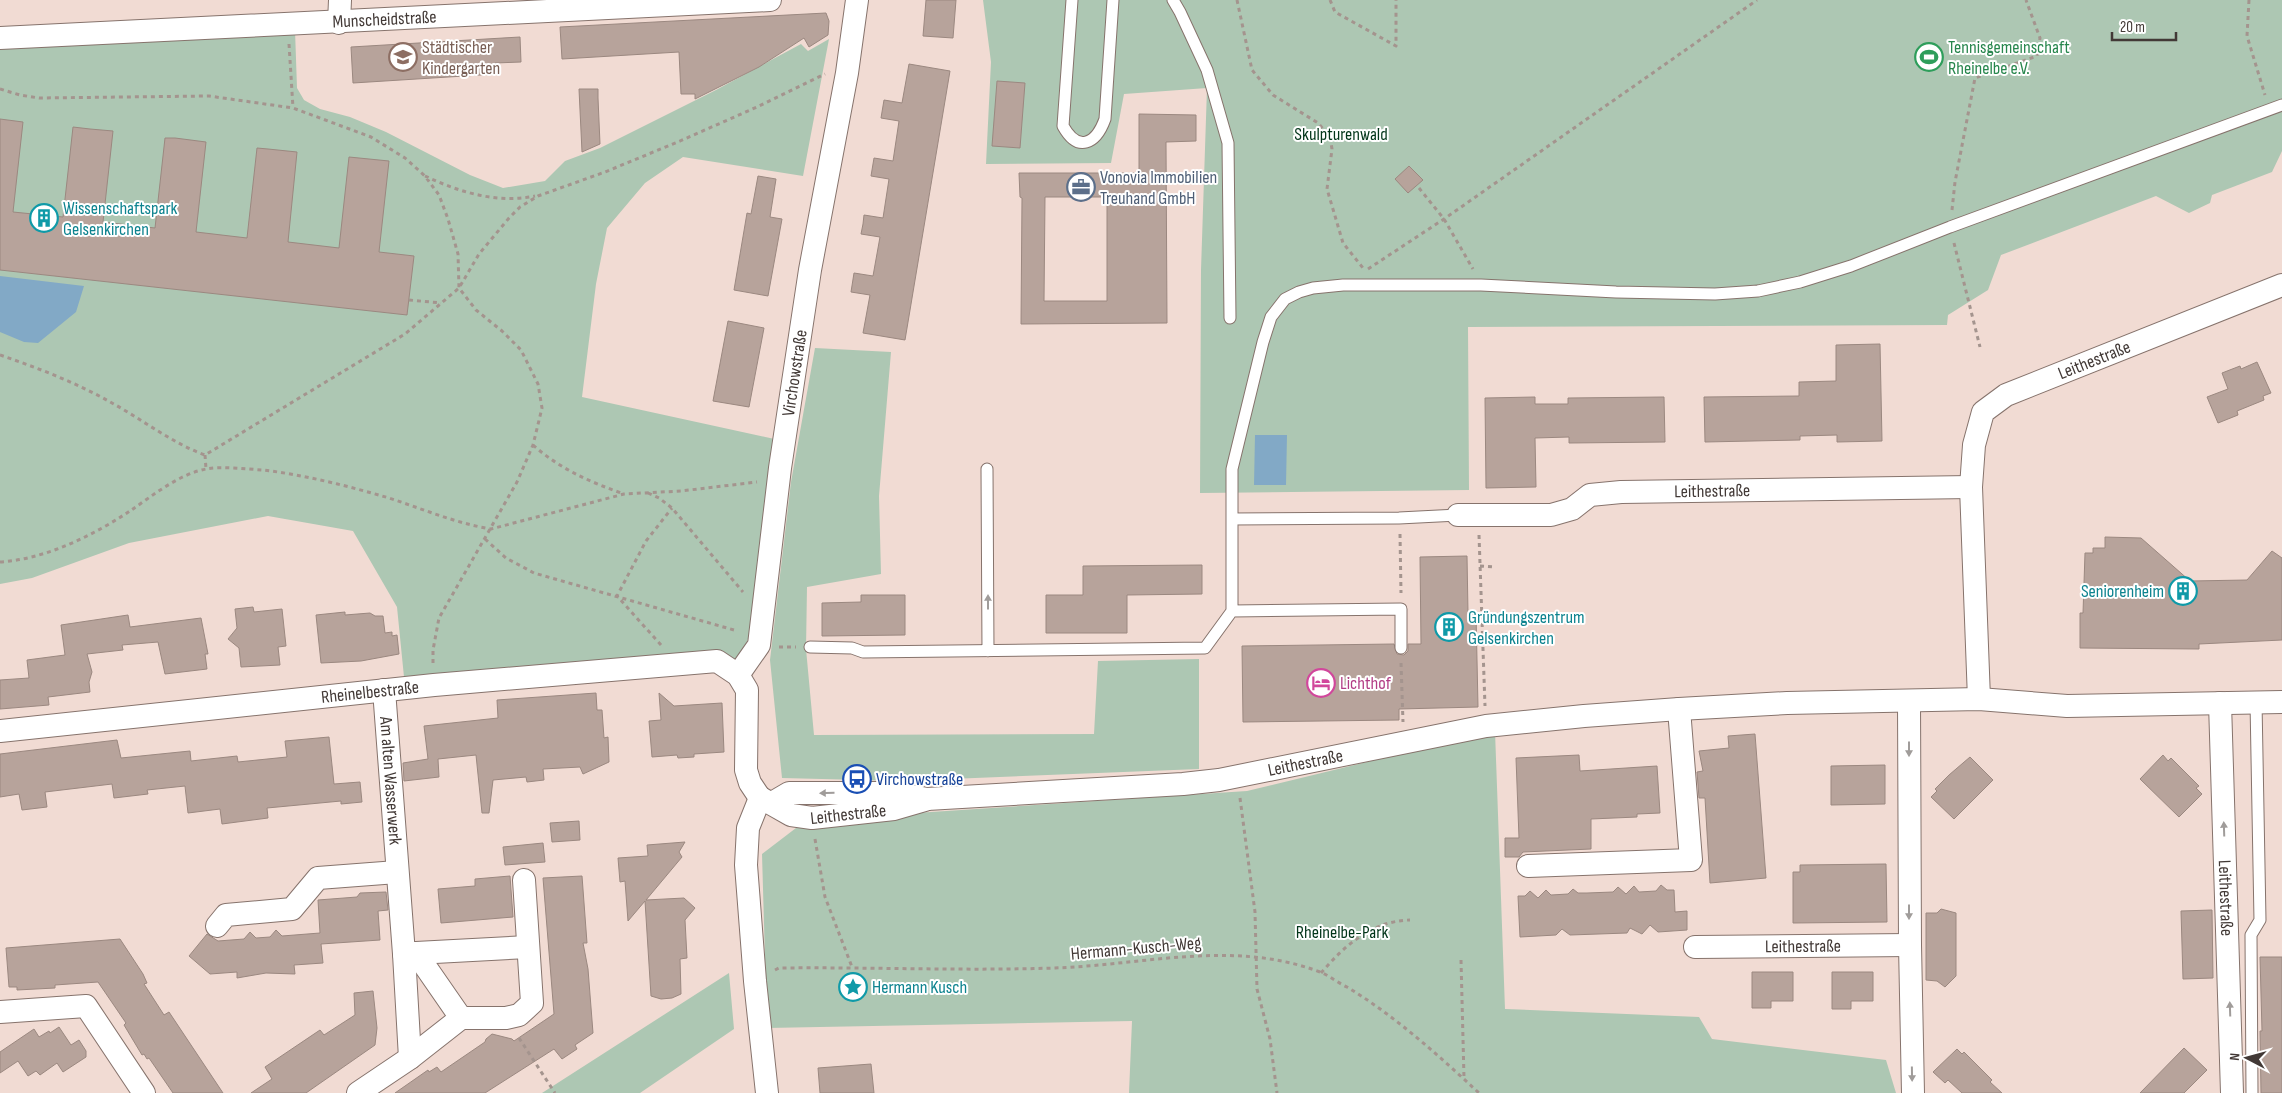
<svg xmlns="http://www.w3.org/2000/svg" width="2282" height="1093" font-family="'Sofia Sans Condensed',sans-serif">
<rect width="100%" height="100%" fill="#f1dbd3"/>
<!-- green -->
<path fill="#adc7b3" d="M983 0H2282V151L2272 172 2212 195 2210 203 2189 213 2156 196 2001 255 1988 290 1948 315 1947 325 1468 327 1469 490 1200 493 1201 270 1207 88 1124 94 1111 163 986 164 991 62Z
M295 30 297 88 304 100 320 109 350 117 386 132 470 175 503 188 545 181 565 161 600 148 716 90 801 44 808 51 829 39 803 176 683 157 645 183 607 228 596 284 582 397 779 440 761 607 739 661 404 677 397 607 353 531 268 516 129 543 32 578 0 584V46Z
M815 348 891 352 879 496 881 574 807 587 806 649 814 735 1094 734 1098 661 1199 659V769L901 781 782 778 770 660 791 482Z
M1495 731 1505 1009 1699 1017 1712 1039 1886 1060 1896 1093H1129L1132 1021 767 1028 762 854 796 828 916 813 1247 791Z
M729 973 734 1029 640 1093H542Z"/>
<!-- water -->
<path fill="#82a9c6" d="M0 276 84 286 76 312 38 343 24 342 0 332Z
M1255 435H1287L1286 485H1254Z"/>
<!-- building -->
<path fill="#b7a39b" stroke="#9b8880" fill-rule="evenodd" d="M926 0H956L953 38 923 36Z
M826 13 829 21 828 35 809 47 804 38 759 67 695 99V94H681L679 52 562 59 560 27Z
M520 37 521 62 495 63 496 74 353 83 351 47Z
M909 64 950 71 905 340 863 333 870 295 851 292 854 273 873 276 880 237 861 234 863 224 864 215 883 218 889 179 871 176 874 158 893 161 899 121 881 118 884 100 902 103Z
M997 81 1025 83 1020 148 992 146Z
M579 89H598V98L600 144 582 152Z
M1139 114 1196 115V141L1166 142 1167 323 1021 324 1022 198 1020 197 1019 173H1139ZM1045 197H1107V301H1044Z
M0 119 23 122 13 212 63 217 73 127 90 129 113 131 103 222 155 228 165 138H175L206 142 196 232 247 238 257 148 268 149 297 152 288 242 339 248 349 157 389 161 379 252 414 256 407 315 0 270Z
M1409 166 1423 180 1408 193 1395 179Z
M758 176 776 179 770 217 782 219 768 296 734 290 747 213 751 214Z
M728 321 764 328 749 407 713 401Z
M1880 344 1882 441 1837 442V435L1800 436V440L1705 442 1704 397 1799 396V382L1836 381V345Z
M2257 362 2271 393 2263 396 2264 400 2237 411 2238 415 2218 423 2207 397 2228 389 2222 373 2240 366 2241 369Z
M1535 397V404H1568V398L1664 397 1665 442 1569 443V437L1535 438 1536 487 1486 488 1485 398Z
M2105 537 2141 538 2190 581 2247 580 2272 551 2282 558V640L2199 644V649L2080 648V613H2083L2085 553H2093V548H2105Z
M1467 556 1468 613H1476L1478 707 1399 709V720L1243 722 1242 646 1394 644 1397 654 1404 655 1408 651V644H1421L1420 557Z
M1202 565V594L1127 595V633H1046V595H1083V566Z
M861 595H905V635L822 636V603L861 602Z
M253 607 254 612 282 609 286 646 278 647 280 665 241 667 239 648 228 639 237 628 235 609Z
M345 612V615L370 613 375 616H383L385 633 392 632V636L397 635 399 654 361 661 321 663 316 615Z
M128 615 130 627 201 618 208 654H205L207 669 165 674 158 642 122 645 123 650 87 654 92 672 89 682 90 692 48 697 49 705 0 709V680L29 678 27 660 65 655 61 625Z
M596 693 597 710H602L604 738 608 737 609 762 583 774 580 767 543 769 544 780 527 782 526 777 493 780 489 813H482L476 755 438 759 439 777 404 781 403 763 428 759 424 726 498 718 497 700Z
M659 693 674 706 722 703 724 752 694 754V757L678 758 677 755 652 757 649 721 661 720Z
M1755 734 1766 878 1710 883 1705 798H1699L1697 772 1703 771 1699 751 1729 748 1728 736Z
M329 737 334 784 360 782 362 802 341 804V801L267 808 268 818 222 824 220 809 188 813 185 786 147 790 148 794 114 798 112 784 45 792 47 807 22 810 19 794 0 797V754L117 740 121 758 190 751 191 761 237 756 238 762 287 757 285 741Z
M1579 755 1580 771 1657 766 1660 813 1637 814V817L1591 819V849L1523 852 1519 857H1505V838H1519L1516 758Z
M2163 755 2168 761 2171 758 2199 786 2196 788 2202 794 2179 817 2140 779Z
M1970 757 1993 780 1954 819 1931 797 1937 791 1935 789 1949 775Z
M1885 765V804L1831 805V766Z
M579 821 580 840 552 842 550 823Z
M685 842 679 852 682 857 646 900 684 898 695 908 685 920 687 958 680 959 681 994 672 998 661 999 651 996 645 901 628 921 625 881 620 882 618 858 648 856 647 845Z
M543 843 545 862 505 865 503 847Z
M1886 864 1887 922 1793 923V872H1800V865Z
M510 876 513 917 441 923 438 889 475 886V879Z
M582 876 587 943H583L588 969 593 1033 575 1045 577 1049 562 1059 554 1049 485 1093H395L428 1070 429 1072 437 1067 441 1072 485 1042 486 1039 492 1034 512 1039 514 1041 554 1014 543 878Z
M1661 885 1667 890H1674L1675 912 1687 911V930L1658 932 1650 925 1642 934 1630 928 1627 933 1570 935 1562 929 1556 935 1520 937 1518 896H1525L1530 891 1538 898 1546 890 1551 895 1568 894 1573 889 1578 893H1587L1613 892 1618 887 1626 894 1634 886 1639 892 1656 891Z
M386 892 388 910 378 911 380 940 321 944 323 963 294 965 295 974 266 973 237 978V972L210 974 189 956 207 934 218 941 244 939 250 932 256 938 270 937 276 930 282 936 320 933 318 900 357 897 360 893Z
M1941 909 1956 913V976L1945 987 1937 981 1926 980V913H1937Z
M2212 910 2213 978 2183 979 2181 911Z
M120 939 143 974 147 983 144 984 164 1015 169 1012 223 1093H173L149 1058 147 1059 144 1054 142 1055 124 1025 126 1023 98 982 55 985V988L17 990V987H9L6 948Z
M2260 957H2282V1093H2261L2260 1031H2262Z
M1752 972H1793V1001H1771V1008H1752Z
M1832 972H1873V1001H1851V1009H1832Z
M373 991 377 1028 375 1045 306 1093H251L272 1079 265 1067 320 1030 324 1035 355 1015 354 993Z
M59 1027 71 1045 79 1040 86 1051V1057L63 1072 57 1063 40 1075 36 1071 28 1076 18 1061 0 1073V1052L34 1029 39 1037 49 1031 50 1033Z
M2184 1048 2207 1070 2184 1093H2140Z
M1957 1049 1962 1054 1964 1052 1992 1080 1990 1082 2002 1093H1962L1948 1080 1945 1083 1933 1072Z
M871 1064 874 1093H820L818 1068Z"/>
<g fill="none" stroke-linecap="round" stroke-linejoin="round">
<defs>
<path id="service" d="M1072 0 1063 126C1078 153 1096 144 1105 119L1113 0
M1173 0 1180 12 1207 70 1228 143 1230 318
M987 469 988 651
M1232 519 1399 518 1458 515
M1232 611 1401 609V648
M810 647 852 648 863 652 1205 648 1232 611V469L1263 342 1271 317 1285 299 1299 292 1313 288 1343 285H1481L1616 292 1715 294 1758 291 1800 282 1851 266 1950 227 2282 105
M2252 1093 2251 935 2260 920 2256 702"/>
<g id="minor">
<path d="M339 23 340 0"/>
<path id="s1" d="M0 38 770 0"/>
<path id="s2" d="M1458 515H1551L1572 509 1590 495 1621 492 1971 487"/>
<path id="s3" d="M738 675 759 645 780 468 810 270 847 73 857 0"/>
<path id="s4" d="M384 690 404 954 410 1058"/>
<path id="s5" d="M1979 699 1971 487 1974 445 1983 412 2006 395 2282 285"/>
<path d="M1909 701 1910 945 1913 1093"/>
<path id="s6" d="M2220 703 2232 1093"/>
<path id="s7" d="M0 731 434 685 717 661 738 675 747 690 746 770 750 783 760 798"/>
<path d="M760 798 748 828 746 865 755 981 767 1093"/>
<path id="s8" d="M761 798 791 815 812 818 894 809 925 800"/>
<path id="s9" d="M772 803 789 793H895L927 799 1183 784 1219 780 1486 726 1584 716 1679 709 1787 703 1979 699 2067 706 2282 702"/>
<path d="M1528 866 1691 860 1679 709"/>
<path d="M217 926 226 915 292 909 318 878 397 872"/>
<path id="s10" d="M1695 947 1910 945"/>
<path d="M416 953 528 947"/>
<path d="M404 954 416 953 461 1018"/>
<path d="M0 1012 86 1006 144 1093"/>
<path d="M358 1093 410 1058 461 1018H506L519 1015 532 1003 524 880"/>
</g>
</defs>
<!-- service casing -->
<use href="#service" stroke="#86736c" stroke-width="13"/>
<!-- minor casing -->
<use href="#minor" stroke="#86736c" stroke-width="24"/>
<!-- path -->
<path stroke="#a4948e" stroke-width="3" stroke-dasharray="4 4" stroke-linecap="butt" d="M1237 0 1252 70 1273 95 1318 123 1330 137 1332 149 1327 189 1343 243 1363 268
M1330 0 1335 12 1396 46V0
M2249 0 2247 36 2265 95
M289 44 293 108
M0 89 20 95 39 98 209 96 293 108 371 137 405 158 425 176 439 195 448 219 458 254 459 288 476 310 502 331 521 350 538 384 542 408 533 445 517 482 439 618 433 650V664
M425 176C459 192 497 204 535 196
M1419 188 1444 219 1473 269
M1952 210 1955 182 1975 78 2037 56 2040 38 2026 0
M1954 243 1980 347
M1368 269 1444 219 1757 0
M409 300 441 303
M0 355C38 368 77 383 112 403 143 420 172 443 205 455L405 334 459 288 479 254 509 218 520 207 538 196 605 172 680 141 757 107 825 74
M533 445C560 469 590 482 624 494
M205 455 206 469
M648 493 659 498 672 508 743 592
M1400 534 1401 593
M1479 535 1485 706
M485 539 506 558 534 573 734 630
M0 562C46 559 92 536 130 511 152 496 179 474 206 469 223 466 245 469 263 470 305 475 348 486 389 498 423 509 455 523 491 529L624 494 681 491 757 482
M1480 566 1494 567
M1481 618H1500
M661 645 617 596 646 541 672 508
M779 647H796
M1401 663 1403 722
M1240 798 1255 912 1257 989 1270 1039 1277 1093
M815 839 825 897 852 967
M1461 960 1464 1078
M775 970 779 968C871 967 963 971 1055 968 1144 965 1233 939 1320 972 1330 976 1338 983 1347 987 1395 1016 1438 1055 1479 1093
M1321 973C1345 945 1372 921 1410 920
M519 1038 555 1093"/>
<!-- service -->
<use href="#service" stroke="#fff" stroke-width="11"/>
<!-- minor -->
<use href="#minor" stroke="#fff" stroke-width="22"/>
</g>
<!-- one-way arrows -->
<defs><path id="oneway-solid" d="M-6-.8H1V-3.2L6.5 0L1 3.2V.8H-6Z" transform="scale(1.25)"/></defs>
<g fill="#a09c9a">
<use href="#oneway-solid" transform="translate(988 602) rotate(-90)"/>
<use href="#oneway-solid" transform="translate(1909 749) rotate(90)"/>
<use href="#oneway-solid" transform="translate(827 793) rotate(179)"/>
<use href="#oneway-solid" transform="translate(2224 829) rotate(-92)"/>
<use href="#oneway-solid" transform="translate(1909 912) rotate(90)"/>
<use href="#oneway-solid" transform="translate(2230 1009) rotate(-92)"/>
<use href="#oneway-solid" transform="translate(1912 1074) rotate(89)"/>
</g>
<!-- icons -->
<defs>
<symbol id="school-ring" viewBox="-11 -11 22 22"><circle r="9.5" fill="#fff" stroke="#8d6e63" stroke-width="1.5"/><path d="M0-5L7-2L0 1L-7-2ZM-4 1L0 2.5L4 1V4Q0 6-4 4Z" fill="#8d6e63"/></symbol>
<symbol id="stadium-ring" viewBox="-11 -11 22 22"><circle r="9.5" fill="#fff" stroke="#2e9e5b" stroke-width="1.5"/><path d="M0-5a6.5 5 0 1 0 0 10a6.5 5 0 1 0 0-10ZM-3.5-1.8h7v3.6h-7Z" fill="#2e9e5b"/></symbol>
<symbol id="office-ring" viewBox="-11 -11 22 22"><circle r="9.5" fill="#fff" stroke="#5c6f8a" stroke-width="1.5"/><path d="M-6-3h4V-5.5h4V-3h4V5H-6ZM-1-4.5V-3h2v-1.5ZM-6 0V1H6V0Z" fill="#5c6f8a"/></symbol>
<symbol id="building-ring" viewBox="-11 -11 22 22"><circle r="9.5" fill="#fff" stroke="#0f9aa8" stroke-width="1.5"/><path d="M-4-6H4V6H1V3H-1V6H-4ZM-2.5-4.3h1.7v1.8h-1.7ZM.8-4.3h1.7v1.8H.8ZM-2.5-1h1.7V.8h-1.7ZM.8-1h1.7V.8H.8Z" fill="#0f9aa8"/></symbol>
<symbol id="hotel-ring" viewBox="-11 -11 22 22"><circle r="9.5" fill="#fff" stroke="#d1479c" stroke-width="1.5"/><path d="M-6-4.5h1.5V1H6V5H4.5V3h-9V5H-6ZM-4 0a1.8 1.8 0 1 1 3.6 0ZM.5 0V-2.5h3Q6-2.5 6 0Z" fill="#d1479c"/></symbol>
<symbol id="bus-ring" viewBox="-11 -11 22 22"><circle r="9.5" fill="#fff" stroke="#1a4fb4" stroke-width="1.5"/><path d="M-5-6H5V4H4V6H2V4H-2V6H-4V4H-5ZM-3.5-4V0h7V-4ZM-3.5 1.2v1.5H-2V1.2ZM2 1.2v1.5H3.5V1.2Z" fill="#1a4fb4"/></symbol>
<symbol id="sight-ring" viewBox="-11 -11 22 22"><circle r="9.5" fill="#fff" stroke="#0f9aa8" stroke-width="1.5"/><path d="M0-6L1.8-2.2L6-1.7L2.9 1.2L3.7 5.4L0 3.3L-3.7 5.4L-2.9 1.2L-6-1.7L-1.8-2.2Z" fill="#0f9aa8"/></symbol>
</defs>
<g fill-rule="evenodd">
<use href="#school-ring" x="387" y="41" width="32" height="32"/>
<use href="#stadium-ring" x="1913" y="41" width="32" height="32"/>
<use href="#office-ring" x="1065" y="171" width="32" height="32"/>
<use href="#building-ring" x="28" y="202" width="32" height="32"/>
<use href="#building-ring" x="2167" y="575" width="32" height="32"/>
<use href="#building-ring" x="1433" y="611" width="32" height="32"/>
<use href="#hotel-ring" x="1305" y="667" width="32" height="32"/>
<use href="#bus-ring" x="841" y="763" width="32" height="32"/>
<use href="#sight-ring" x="837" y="971" width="32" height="32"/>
</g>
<g text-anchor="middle" stroke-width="4" stroke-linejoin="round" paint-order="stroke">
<!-- street labels -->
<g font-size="18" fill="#423936" stroke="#fff">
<text dy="6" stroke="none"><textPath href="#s1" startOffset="385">Munscheidstraße</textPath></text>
<text dy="6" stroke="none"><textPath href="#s5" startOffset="412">Leithestraße</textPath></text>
<text dy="6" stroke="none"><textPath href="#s3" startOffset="311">Virchowstraße</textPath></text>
<text dy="6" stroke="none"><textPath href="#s2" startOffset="260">Leithestraße</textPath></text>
<text dy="6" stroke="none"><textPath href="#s7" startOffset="372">Rheinelbestraße</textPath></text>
<text dy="6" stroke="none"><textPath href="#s9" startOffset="539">Leithestraße</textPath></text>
<text dy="6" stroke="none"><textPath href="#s4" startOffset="91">Am alten Wasserwerk</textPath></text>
<text dy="6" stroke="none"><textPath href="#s8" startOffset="92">Leithestraße</textPath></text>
<text dy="6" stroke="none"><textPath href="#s6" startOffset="195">Leithestraße</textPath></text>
<text dy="6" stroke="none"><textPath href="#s10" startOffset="108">Leithestraße</textPath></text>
<text transform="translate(1136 948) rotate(-5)" y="6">Hermann-Kusch-Weg</text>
</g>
<!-- education labels -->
<g font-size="18" fill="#785e54" stroke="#fff" text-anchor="start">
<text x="422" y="53">Städtischer<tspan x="422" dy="21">Kindergarten</tspan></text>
</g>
<!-- leisure labels -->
<g font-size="18" fill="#27864d" stroke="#fff" text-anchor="start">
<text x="1948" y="53">Tennisgemeinschaft<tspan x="1948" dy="21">Rheinelbe e.V.</tspan></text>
</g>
<!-- park labels -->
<g font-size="18" fill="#023519" stroke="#fff">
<text x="1341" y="140">Skulpturenwald</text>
<text x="1342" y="938">Rheinelbe-Park</text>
</g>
<!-- service labels -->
<g font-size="18" fill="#4e5e75" stroke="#fff" text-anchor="start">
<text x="1100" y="183">Vonovia Immobilien<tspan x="1100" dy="21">Treuhand GmbH</tspan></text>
</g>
<!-- culture labels -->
<g font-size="18" fill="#0d838f" stroke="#fff" text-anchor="start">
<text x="63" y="214">Wissenschaftspark<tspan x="63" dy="21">Gelsenkirchen</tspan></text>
<text x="2164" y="597" text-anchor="end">Seniorenheim</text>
<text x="1468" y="623">Gründungszentrum<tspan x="1468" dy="21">Gelsenkirchen</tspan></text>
<text x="872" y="993">Hermann Kusch</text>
</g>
<!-- hotel labels -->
<g font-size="18" fill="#b23c85" stroke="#fff" text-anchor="start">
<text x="1340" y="689">Lichthof</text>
</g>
<!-- transit labels -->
<g font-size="18" fill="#164399" stroke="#fff" text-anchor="start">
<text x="876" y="785">Virchowstraße</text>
</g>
</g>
<!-- north arrow -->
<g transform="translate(2247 1058) rotate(276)" stroke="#ffffff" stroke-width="4" paint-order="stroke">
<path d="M0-4L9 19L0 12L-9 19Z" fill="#423936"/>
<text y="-8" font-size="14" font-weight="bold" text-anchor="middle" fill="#423936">N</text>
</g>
<!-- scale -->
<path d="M2112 32v8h64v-8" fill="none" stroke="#423936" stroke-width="2.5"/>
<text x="2120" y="32" font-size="15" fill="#423936" stroke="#ffffff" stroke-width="4" paint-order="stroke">20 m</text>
</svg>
